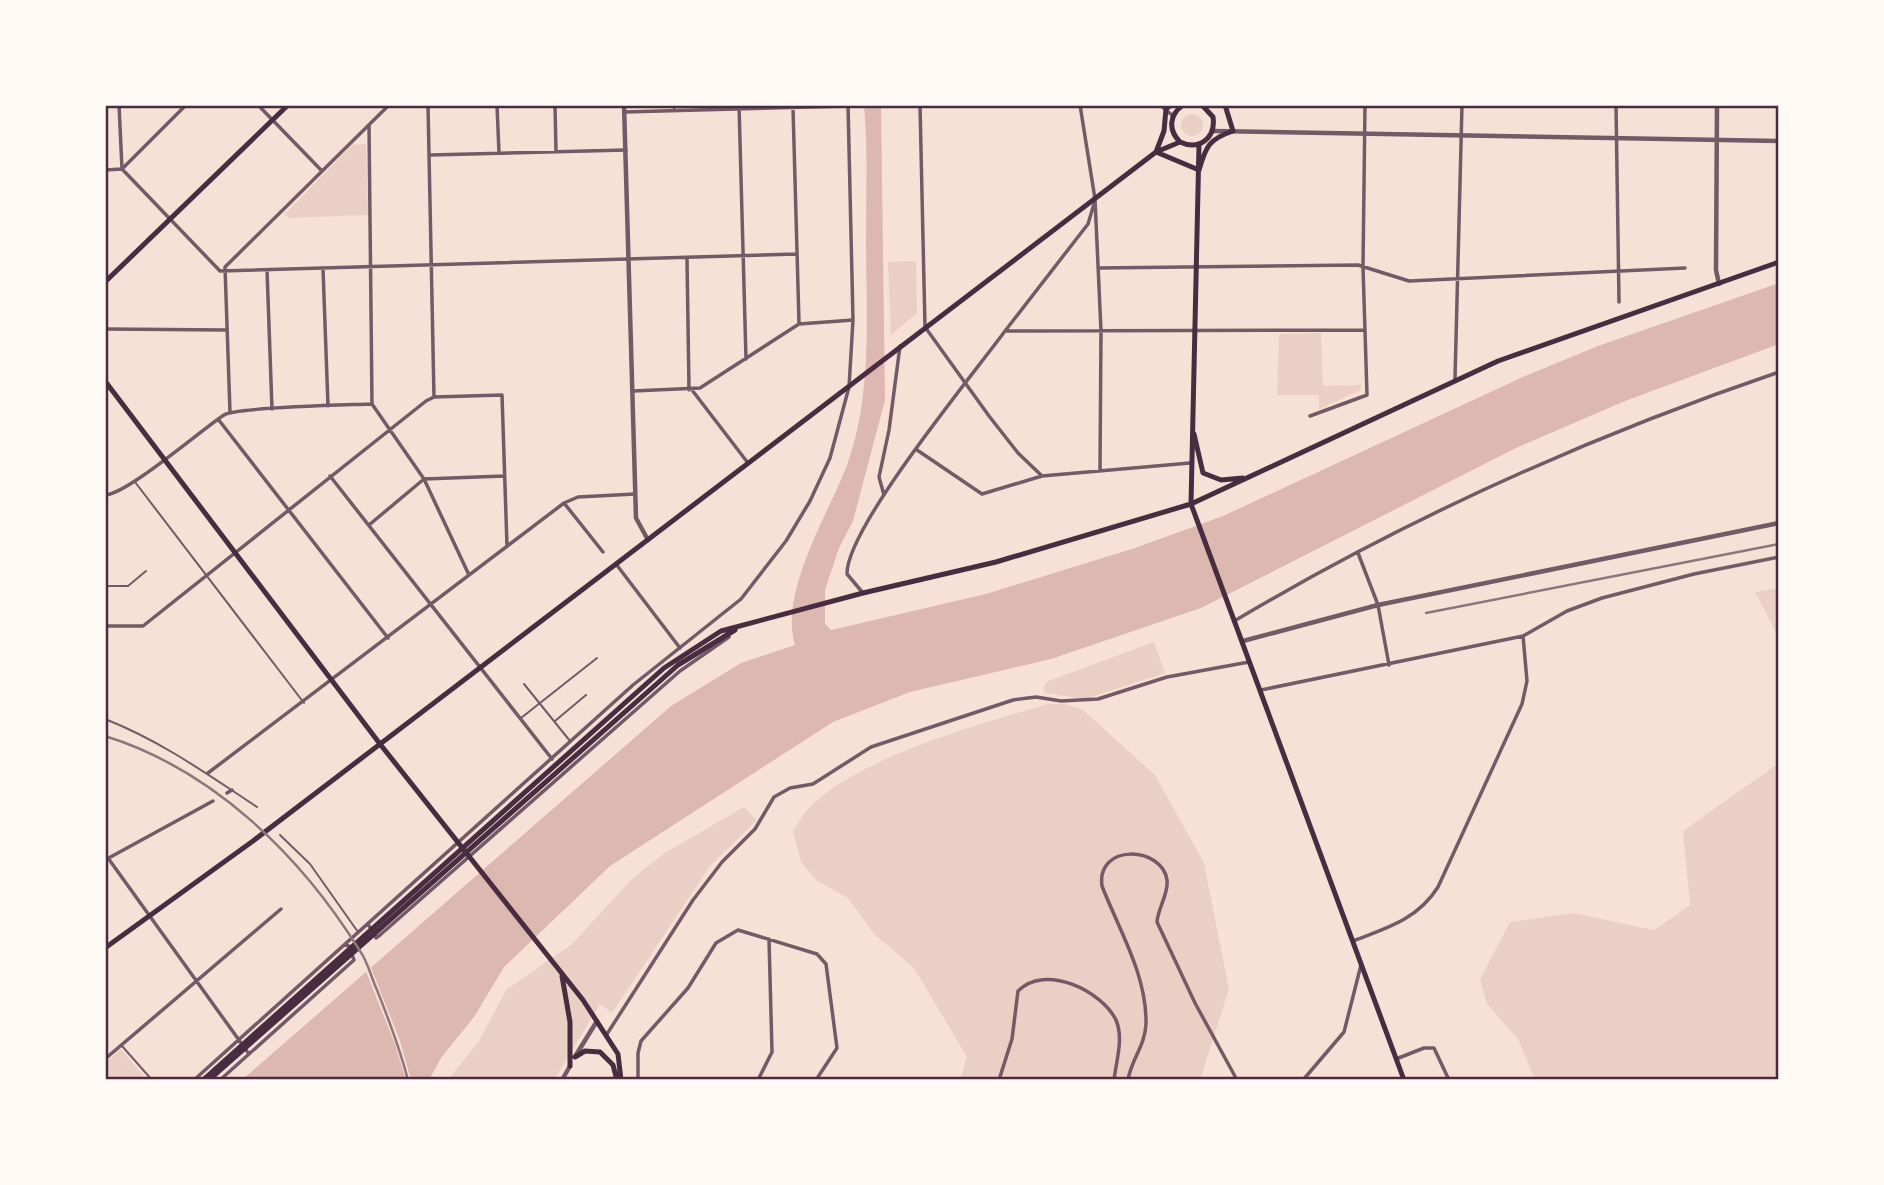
<svg xmlns="http://www.w3.org/2000/svg" width="1884" height="1185" font-family="Roboto,sans-serif">
<rect width="100%" height="100%" fill="#f7e1d7"/>
<!-- green -->
<path fill="#ebcfc5" d="M1181 125a11 11 0 1 1 22 0a11 11 0 1 1-22 0Z
M366 144 368 215 289 218 284 215 352 145Z
M916 261 917 313 891 335 888 262Z
M1321 333 1323 386 1361 385V390L1319 409V395H1277L1279 334Z
M1779 588V638L1755 592Z
M1154 642 1165 673 1085 699 1045 693 1043 687 1048 681Z
M1048 704H1064L1082 709 1155 775 1204 863 1229 989 1200 1080H960L967 1057 914 968 874 934 848 898 816 880 801 862 793 831C798 824 802 815 808 809 857 757 980 724 1048 704Z
M1779 763V1080H1535L1518 1039 1487 1004 1480 979 1510 922 1573 913 1654 930 1690 905 1683 831Z
M744 807 757 820 710 866 612 1013 600 1004 554 1080H448L479 1041 506 990 572 944 632 879 663 854Z
M121 1049 146 1079V1080H105V1063Z"/>
<!-- water -->
<path fill="#dcb8b0" d="M864 105H881L885 400 853 521 839 548 825 590V624L831 630 986 594 1135 548 1223 516 1523 377 1598 346 1779 283V344L1625 401 1516 448 1201 608 1051 659 910 692 833 722 610 866 504 967 474 1017 441 1058 429 1080H242L671 706 741 663 795 645C779 592 828 515 847 465 873 394 866 312 866 238 866 194 868 149 864 105Z"/>
<!-- pier -->
<path fill="#f7e1d7" d="M370 965 400 1041 411 1080H406L395 1044 365 969Z"/>
<g fill="none" stroke-linecap="round" stroke-linejoin="round">
<!-- service -->
<path stroke="#755966" stroke-width="2" d="M673 105 675 111
M135 482 304 703
M105 586H128L146 571
M524 684 570 741
M521 718 597 658
M105 719C161 741 207 774 257 807
M555 721 586 695
M280 835 310 864 358 932
M122 1046 152 1080"/>
<!-- minor -->
<path stroke="#755966" stroke-width="3.5" d="M119 105 122 169 220 271 797 254
M258 105 322 171
M428 105 434 397
M497 105 499 153
M555 105 556 152
M739 105 746 359
M920 105 925 327 989 416 1018 453 1042 476 1190 463
M1080 105 1095 199 1101 331 1100 471
M1160 105 1173 116
M1616 105 1619 302
M793 108 799 323
M624 112 848 106
M369 125 372 404 424 479 469 575
M430 155 626 150
M105 170 122 169 186 105
M687 259 689 390
M1098 268 1358 265 1409 281 1685 268
M323 269 328 406
M267 270 272 409
M105 329 227 330
M1005 331 1088 224 1094 204
M1455 379 1462 105
M692 390 748 463
M633 391 700 388 799 324 853 320
M230 412 225 267 389 105
M1310 416 1367 395 1363 267 1365 105
M218 419 388 638
M917 450 982 494 1042 476
M330 476 552 759
M105 495C126 495 201 430 224 415 235 407 350 405 372 404
M884 495 879 477 889 430 900 346
M564 503 603 552
M369 525 424 479 504 476
M1358 553 1378 605 1389 665
M616 564 680 648
M863 593 847 574C846 528 972 376 1005 331L1364 330
M1236 620C1406 519 1591 436 1779 372
M105 626H143L426 401 434 397 502 395 507 546
M1261 690 1523 636 1567 611 1602 598 1694 574 1779 557
M208 773 564 503 578 497 635 494
M227 793 232 790
M108 858 249 1054
M105 860 213 801
M368 924 376 938 380 935 680 671 729 637
M1353 941C1387 928 1418 919 1438 887L1522 704 1527 681 1523 636
M607 1034 693 900 722 862 755 829 774 797 790 788 813 784 871 747 1013 700 1036 697 1061 701 1098 699 1167 677 1249 662
M105 1059 281 909
M1396 1059 1424 1048H1434L1449 1080
M194 1080 633 685 741 599 786 541 810 501 830 458 849 387 853 320 848 105
M220 1080 354 960 349 946 345 945
M638 1080V1053L641 1041 688 988 716 943 738 930 817 954 826 964 837 1048 816 1080
M758 1080 772 1052 769 939
M999 1080 1012 1039 1018 991C1045 963 1102 991 1116 1020 1124 1039 1116 1061 1114 1080
M1128 1080C1131 1060 1145 1046 1146 1024 1147 975 1119 930 1102 886 1096 843 1162 846 1167 880 1169 893 1158 908 1157 922L1195 1003 1237 1080
M1303 1080 1344 1032 1361 965"/>
<!-- tertiary -->
<path stroke="#755966" stroke-width="4.5" d="M624 105 636 518 648 540
M1717 105 1716 270 1719 284
M1213 131 1779 141
M1243 641 1378 605 1779 523
M576 1055 597 1021
M562 1080 570 1066"/>
<!-- secondary -->
<path stroke="#4a2c40" stroke-width="5" d="M1171 105 1166 109 1164 131 1156 152 1199 170C1206 146 1209 139 1233 131L1225 105
M1183 105C1169 115 1168 130 1180 142 1199 151 1216 138 1213 117L1202 105
M1199 145 1191 504 1404 1080
M105 381 380 744 583 1000 618 1054 621 1080
M1194 434 1203 473 1221 480 1243 478
M105 948 253 841 1156 152 1180 142
M562 976 570 1022V1066
M575 1057 585 1051 600 1052 613 1065 617 1080
M203 1080 664 668 721 631 863 593 996 562 1191 504 1498 361 1779 262
M209 1080 678 665 735 630"/>
<!-- primary -->
<path stroke="#4a2c40" stroke-width="5" d="M105 282 288 105"/>
<!-- rail -->
<path stroke="#8f747c" stroke-width="2.5" d="M1426 613 1779 544
M105 736C214 770 301 856 360 951 368 962 371 977 377 990 389 1020 400 1049 408 1080"/>
</g>
<!-- border -->
<rect width="1884" height="1185" fill="none" stroke="#fffaf5" stroke-width="214"/>
<rect x="107" y="107" width="1670" height="971" fill="none" stroke="#4a2c40" stroke-width="2.5"/>
</svg>
